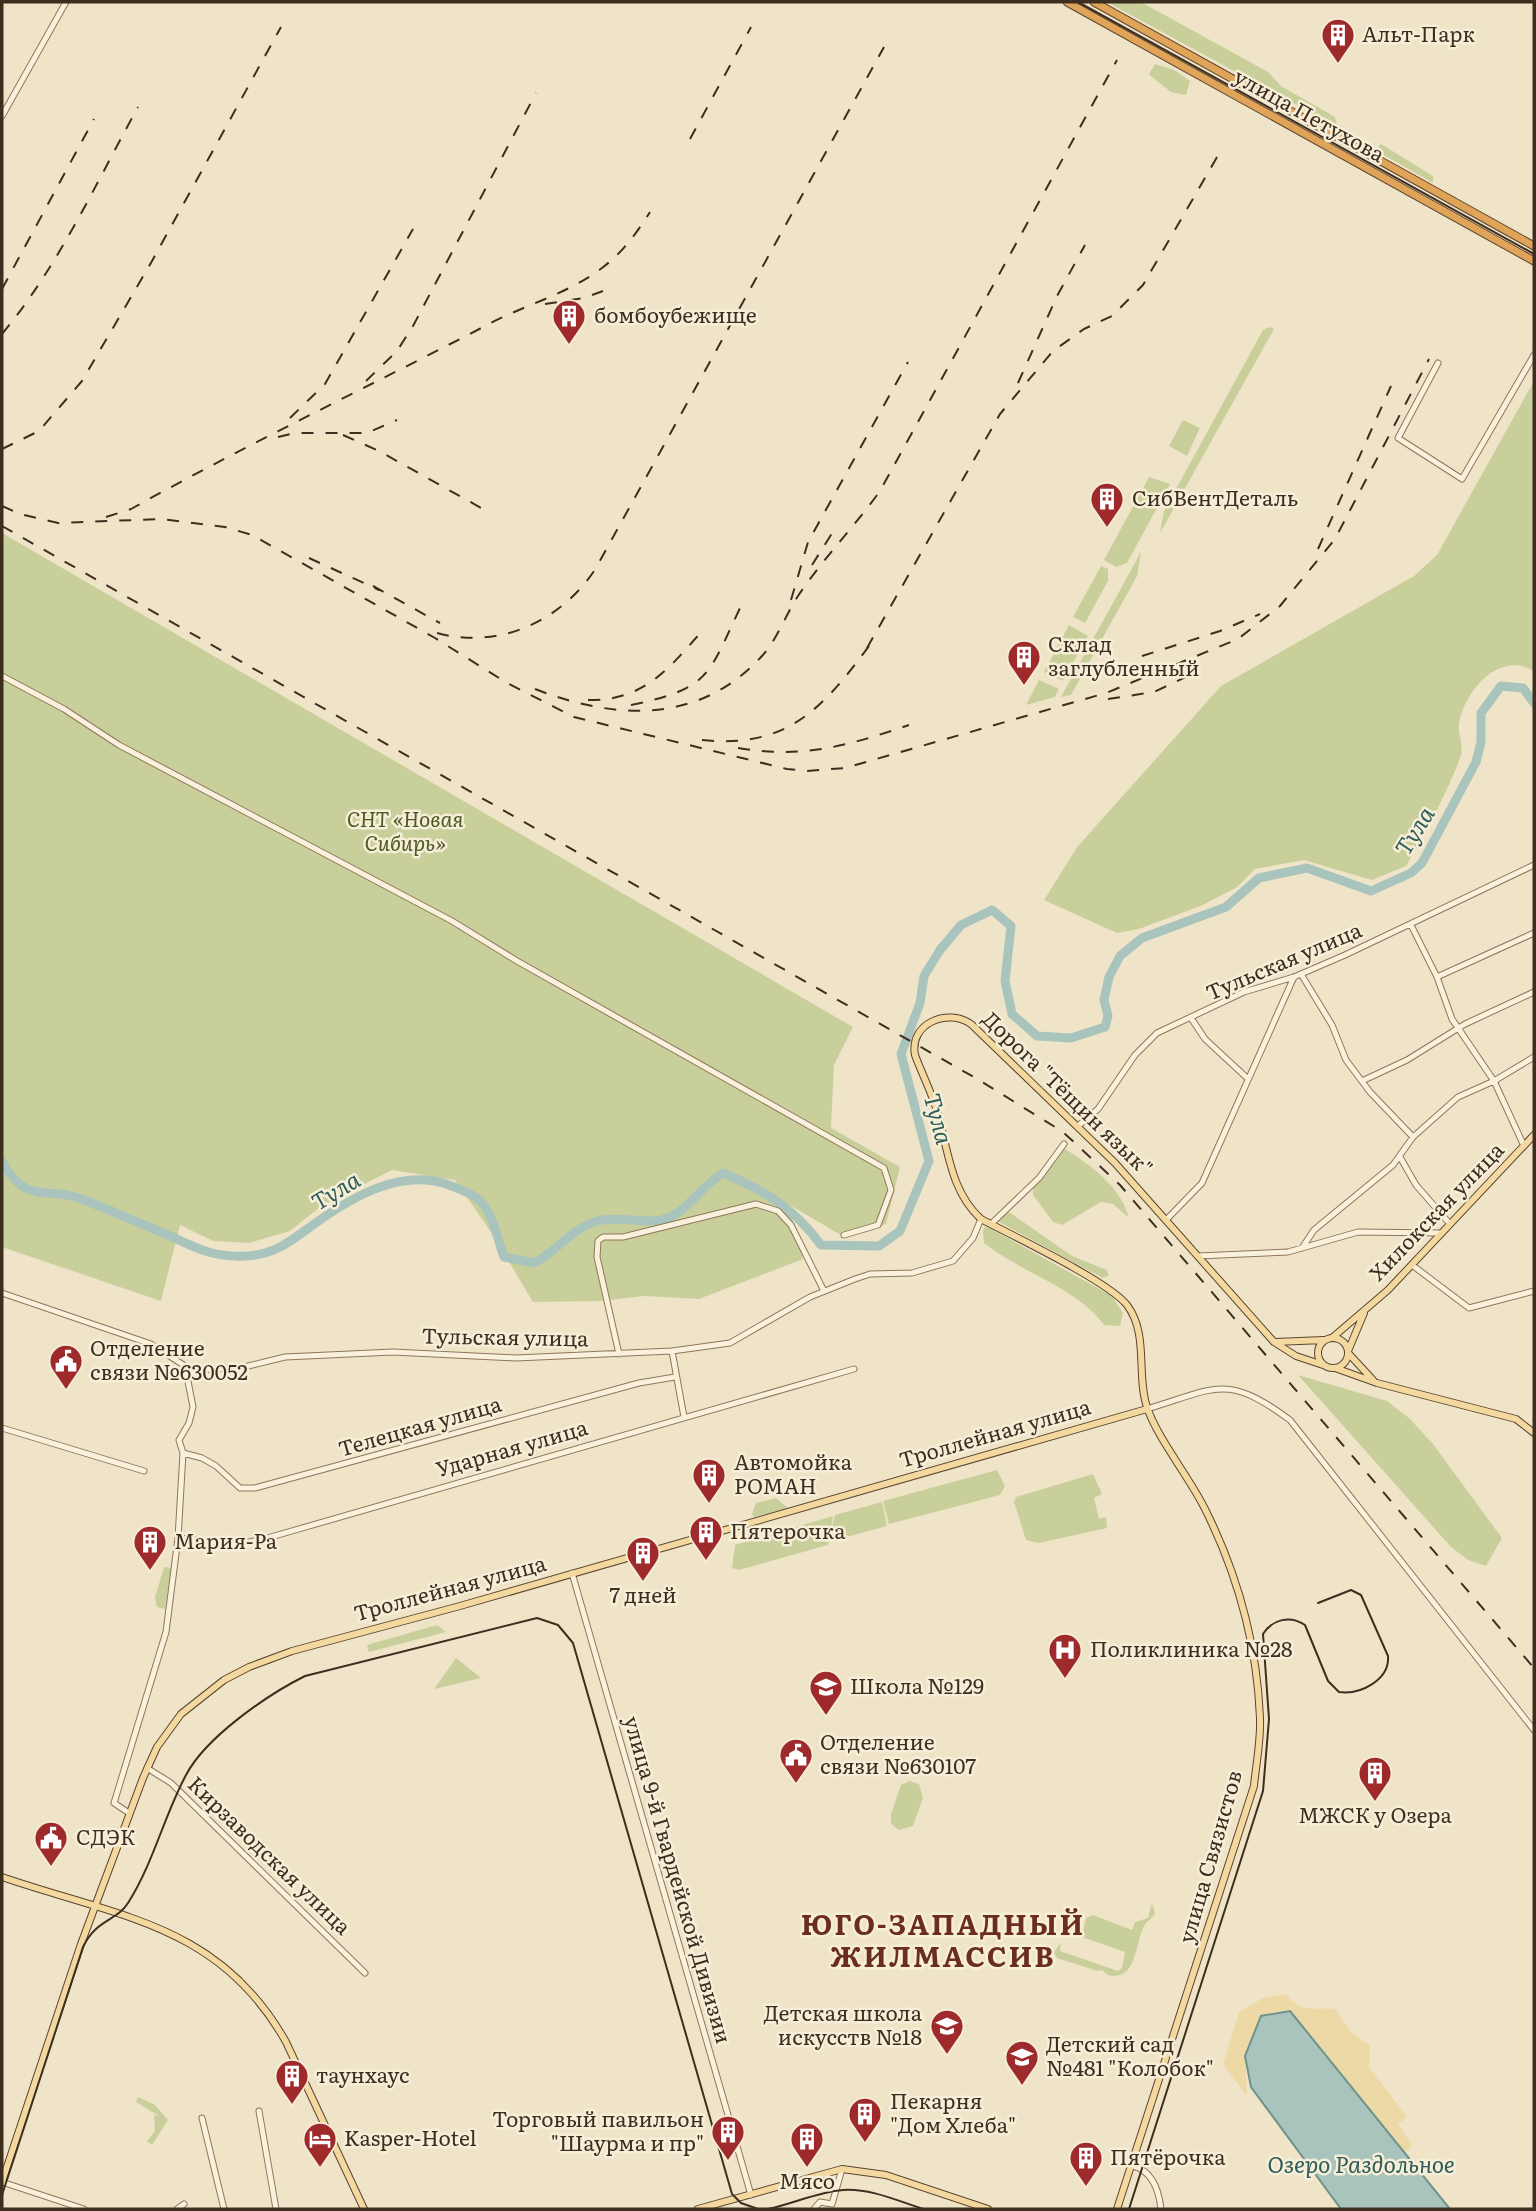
<svg xmlns="http://www.w3.org/2000/svg" width="1536" height="2211" font-family="Literata,serif">
<rect width="100%" height="100%" fill="#f0e4c8"/>
<!-- green -->
<path fill="#c9cf9b" d="M1107 2H1141L1268 72 1281 86 1335 117 1337 127Z
M1155 64 1174 70 1190 81 1186 95 1171 92 1152 77 1149 74Z
M1381 144 1433 176V183L1375 150Z
M1270 327 1274 329 1160 533 1164 511 1263 330Z
M1534 381V671C1498 650 1465 692 1459 723 1457 734 1464 745 1461 755 1451 785 1423 838 1406 866L1372 880 1304 860 1255 869 1237 887 1203 905 1139 929 1117 933 1044 900 1078 846 1221 686 1414 576 1437 555Z
M1183 420 1200 428 1187 456 1169 446Z
M1149 477 1170 484 1127 563 1116 567 1104 560Z
M2 533 853 1027 834 1065 831 1128 900 1167 886 1224 844 1237 788 1204 803 1259 699 1299 644 1296 601 1301 533 1302 495 1238 455 1180 392 1170 320 1207 290 1231 249 1243 213 1241 180 1225 161 1301 2 1247Z
M1141 552 1137 576 1071 695 1061 697Z
M1101 566 1108 569V581L1085 623 1073 617Z
M1069 625 1088 636 1063 681 1044 672Z
M1039 680 1059 689 1055 697 1026 705Z
M1064 1148C1091 1166 1120 1185 1129 1218L1113 1204 1101 1202 1062 1225 1053 1222 1033 1195V1186L1042 1179Z
M1006 1210 1072 1256 1107 1270 1109 1275 1103 1278 995 1220Z
M986 1226 1112 1296 1123 1313 1120 1326 1104 1325C1079 1289 1020 1272 984 1243L983 1230Z
M1298 1375 1387 1401 1409 1418 1433 1444 1502 1538 1486 1566 1468 1560 1451 1547Z
M997 1470 1005 1486 1000 1495 889 1524 883 1501Z
M1093 1474 1102 1494 1094 1498 1099 1519 1106 1517 1107 1528 1039 1543 1026 1540 1014 1502 1016 1497Z
M776 1498 788 1508 754 1517 752 1514 756 1503Z
M882 1502 887 1526 832 1541 830 1534 835 1515Z
M833 1516 828 1545 739 1570 732 1568 735 1545Z
M164 1567 171 1568 165 1609 157 1607 155 1597Z
M437 1625 446 1632 369 1652 367 1645Z
M456 1658 481 1678 434 1689Z
M910 1781 919 1784 923 1798 913 1826 899 1830 891 1824V1814L901 1785Z
M1152 1903 1155 1913C1152 1919 1147 1921 1144 1926 1135 1943 1137 1982 1108 1975L1102 1970 1097 1971 1057 1958 1054 1952 1061 1943 1060 1951 1118 1971 1122 1968 1125 1952 1082 1937 1086 1918 1093 1915 1132 1930 1135 1922 1148 1918Z
M138 2097 155 2105 168 2120 152 2145 147 2141 155 2131V2136L154 2115 159 2116 136 2102Z"/>
<!-- sand -->
<path fill="#ecd9a5" d="M1286 1994C1301 2014 1313 2007 1335 2009L1351 2032 1370 2046 1369 2067 1407 2117 1398 2124 1412 2145 1405 2153 1290 2011 1245 2055 1247 2096 1223 2065 1239 2012 1263 1998Z"/>
<!-- water -->
<path fill="#a9c4bc" stroke="#6f938a" stroke-width="2" d="M1290 2011 1450 2209H1341L1251 2087 1245 2056 1261 2016Z"/>
<g fill="none" stroke-linecap="round" stroke-linejoin="round">
<!-- river -->
<path stroke="#a9c4bc" stroke-width="9" d="M2 1161C27 1208 47 1184 87 1201 112 1211 136 1222 161 1232 192 1245 209 1258 246 1256 276 1255 293 1239 317 1222 354 1196 402 1168 449 1185 460 1189 474 1194 482 1203 493 1215 498 1241 504 1257L534 1263C556 1252 574 1227 597 1221 620 1215 648 1226 668 1218 689 1209 703 1185 723 1173 765 1191 793 1207 821 1245L879 1246 900 1231 929 1161 901 1054 920 1003 924 976 940 950 961 925 992 910 1011 926 1005 981 1012 1014 1037 1036 1071 1038 1105 1027 1108 1016 1104 1000 1109 977 1120 956 1142 938 1226 907 1259 878 1307 868 1371 891 1411 873 1422 863 1476 762 1481 742V713L1501 686 1523 688 1534 703"/>
<defs>
<path id="minor" d="M2 116 66 2
M1438 363 1398 438 1462 479 1534 355
M2 676 64 709 119 745 452 921 517 961 884 1168 891 1190 878 1225 844 1235
M1411 925 1437 977 1452 1019 1494 1081 1524 1146
M1301 974 1332 1025 1346 1060 1370 1092 1413 1137
M1437 977 1534 933
M1191 1018 1205 1039 1246 1077
M1362 1081 1407 1060 1465 1024 1534 992
M1078 1126 1098 1109 1135 1055 1157 1033 1244 992 1294 977 1345 955 1534 865
M1400 1157 1416 1185 1450 1224
M1166 1220 1202 1183 1294 977
M991 1224 1039 1178 1064 1144
M1302 1248 1314 1230 1393 1165 1413 1137 1458 1097 1494 1081 1534 1057
M1198 1256 1288 1252 1358 1232 1441 1233
M1412 1265 1469 1308 1534 1291
M2 1293 151 1344 185 1366 199 1370 244 1367 285 1357 393 1352 516 1358 672 1351 730 1343 810 1297 855 1279 870 1274 912 1273 953 1261 973 1238 981 1219
M672 1351 684 1417
M619 1354 597 1257 598 1241 603 1237H623L756 1204 778 1211 791 1225 824 1291
M1147 1409C1217 1388 1226 1373 1290 1420L1534 1730
M2 1428 144 1471
M183 1453 202 1458 216 1466 240 1488H255L639 1383 675 1377
M178 1538 240 1544 264 1539 854 1369
M572 1573 751 2195
M147 1768 171 1783 365 1973
M129 1813 114 1803 166 1632 178 1538 183 1453 179 1440 189 1423 193 1407 185 1366
M259 2111 276 2209
M202 2118 224 2209
M1133 2166C1153 2171 1159 2191 1161 2209
M2 2182 84 2209
M177 2209 184 2204
M814 2209 820 2202 832 2204 842 2169"/>
<path id="major" d="M1318 1353a15 15 0 1 1 30 0a15 15 0 1 1-30 0Z
M1332 1338 1388 1290 1534 1135
M1275 1342 1324 1340
M1348 1351 1364 1313
M1349 1354 1373 1380
M1335 1368 1377 1383 1516 1419 1534 1433
M2 1877C118 1917 220 1924 286 2042L364 2209
M2 2182 81 1944 143 1778 157 1747 181 1714 224 1680 249 1667 292 1651 460 1606 1147 1409
M698 2209 842 2169 886 2175 988 2209
M1117 2209 1254 1786C1256 1764 1261 1741 1260 1718 1257 1645 1237 1573 1205 1509 1190 1478 1157 1438 1147 1407 1136 1375 1149 1334 1127 1305 1108 1281 1013 1236 981 1219 950 1191 948 1148 937 1111 931 1091 922 1074 915 1055 909 1023 948 1008 971 1024L1115 1163 1274 1342 1296 1356 1323 1365"/>
<path id="highway" d="M1067 2 1534 261
M1094 2 1534 246"/>
</defs>
<!-- minor casing -->
<use href="#minor" stroke="#8d765c" stroke-width="7"/>
<!-- major casing -->
<use href="#major" stroke="#5b4430" stroke-width="8"/>
<!-- highway casing -->
<use href="#highway" stroke="#5b4430" stroke-width="9"/>
<!-- minor -->
<use href="#minor" stroke="#faf1dc" stroke-width="5"/>
<!-- major -->
<use href="#major" stroke="#f3d9a0" stroke-width="6"/>
<!-- highway -->
<use href="#highway" stroke="#e0a458" stroke-width="7"/>
<!-- tram -->
<path stroke="#3d2e20" stroke-width="2" d="M1078 2 1534 254
M2 2195 83 1947C96 1919 117 1921 128 1903 153 1864 164 1816 186 1775 206 1737 267 1695 305 1676L537 1618 558 1625 573 1643 732 2194 741 2203 758 2209
M768 2209C793 2204 817 2192 843 2190 870 2188 898 2201 923 2209
M1129 2209 1263 1791 1269 1719 1263 1634C1273 1619 1290 1615 1305 1625L1328 1681 1339 1692C1360 1695 1390 1680 1388 1656L1361 1595 1351 1590 1318 1603"/>
<!-- rail -->
<path stroke="#3d2e20" stroke-width="2" stroke-dasharray="12 12" stroke-linecap="butt" d="M690 139 751 27
M2 289 94 119
M545 304 584 298 603 291
M2 334C58 267 96 183 138 107
M366 381 397 351 413 326 536 93
M1018 383 1057 296 1085 245
M290 418 325 384 413 229
M343 435 379 451 483 509
M278 437 295 433H367L397 420
M2 449 39 431 82 381 152 261 281 27
M2 506 20 514 58 523 161 519 225 527 252 535 435 638 507 683 574 717 787 769 807 771 845 768 1106 693 1238 639 1280 606 1335 539 1429 359
M106 517 131 509C248 444 368 387 487 325 524 305 568 294 602 268 623 252 636 234 650 212
M2 526 979 1080 1063 1132 1120 1185 1534 1668
M1318 549 1391 386
M309 558 379 590
M812 565 836 527
M373 586 440 623
M791 600 808 542 908 362
M437 633C499 650 562 621 596 568L884 47
M867 648 1000 414 1053 351 1084 329 1112 316 1143 285 1220 152
M1142 656 1220 631 1260 614
M535 689C615 720 699 725 762 656 778 638 785 616 798 596 823 559 854 527 880 491L1117 60
M1108 699 1154 692 1188 676
M588 700C643 701 668 670 702 631
M631 705C714 688 708 673 743 602
M702 740C789 749 824 707 872 642
M738 748C803 759 847 746 909 725"/>
</g>
<!-- icons -->
<defs>
<symbol id="building-pin" viewBox="-11 -11 22 30"><path d="M0 17L-7.5 6A9.5 9.5 0 1 1 7.5 6Z" fill="#9e2a2b" stroke="#f7eed8"/><path d="M-4-6H4V6H1V3H-1V6H-4ZM-2.5-4.3h1.7v1.8h-1.7ZM.8-4.3h1.7v1.8H.8ZM-2.5-1h1.7V.8h-1.7ZM.8-1h1.7V.8H.8Z" fill="#fff"/></symbol>
<symbol id="civic-pin" viewBox="-11 -11 22 30"><path d="M0 17L-7.5 6A9.5 9.5 0 1 1 7.5 6Z" fill="#9e2a2b" stroke="#f7eed8"/><path d="M-.6-6.5H3V-4.5H.6V-3L4-1V1h2V6H-6V1h2V-1L-.6-3ZM-1.2 2.5V6h2.4V2.5Z" fill="#fff"/></symbol>
<symbol id="hospital-pin" viewBox="-11 -11 22 30"><path d="M0 17L-7.5 6A9.5 9.5 0 1 1 7.5 6Z" fill="#9e2a2b" stroke="#f7eed8"/><path d="M-5-5h3v3.5h4V-5h3V5h-3V1.5h-4V5h-3Z" fill="#fff"/></symbol>
<symbol id="school-pin" viewBox="-11 -11 22 30"><path d="M0 17L-7.5 6A9.5 9.5 0 1 1 7.5 6Z" fill="#9e2a2b" stroke="#f7eed8"/><path d="M0-5L7-2L0 1L-7-2ZM-4 1L0 2.5L4 1V4Q0 6-4 4Z" fill="#fff"/></symbol>
<symbol id="hotel-pin" viewBox="-11 -11 22 30"><path d="M0 17L-7.5 6A9.5 9.5 0 1 1 7.5 6Z" fill="#9e2a2b" stroke="#f7eed8"/><path d="M-6-4.5h1.5V1H6V5H4.5V3h-9V5H-6ZM-4 0a1.8 1.8 0 1 1 3.6 0ZM.5 0V-2.5h3Q6-2.5 6 0Z" fill="#fff"/></symbol>
</defs>
<g fill-rule="evenodd">
<use href="#building-pin" x="1319" y="16" width="38" height="52"/>
<use href="#building-pin" x="550" y="297" width="38" height="52"/>
<use href="#building-pin" x="1088" y="480" width="38" height="52"/>
<use href="#building-pin" x="1005" y="638" width="38" height="52"/>
<use href="#civic-pin" x="47" y="1342" width="38" height="52"/>
<use href="#building-pin" x="690" y="1456" width="38" height="52"/>
<use href="#building-pin" x="687" y="1513" width="38" height="52"/>
<use href="#building-pin" x="131" y="1523" width="38" height="52"/>
<use href="#building-pin" x="624" y="1534" width="38" height="52"/>
<use href="#hospital-pin" x="1046" y="1631" width="38" height="52"/>
<use href="#school-pin" x="807" y="1668" width="38" height="52"/>
<use href="#civic-pin" x="777" y="1736" width="38" height="52"/>
<use href="#building-pin" x="1356" y="1754" width="38" height="52"/>
<use href="#civic-pin" x="32" y="1819" width="38" height="52"/>
<use href="#school-pin" x="928" y="2007" width="38" height="52"/>
<use href="#school-pin" x="1003" y="2038" width="38" height="52"/>
<use href="#building-pin" x="273" y="2057" width="38" height="52"/>
<use href="#building-pin" x="846" y="2095" width="38" height="52"/>
<use href="#building-pin" x="709" y="2113" width="38" height="52"/>
<use href="#hotel-pin" x="301" y="2120" width="38" height="52"/>
<use href="#building-pin" x="788" y="2120" width="38" height="52"/>
<use href="#building-pin" x="1067" y="2139" width="38" height="52"/>
</g>
<g text-anchor="middle" stroke-width="5" stroke-linejoin="round" paint-order="stroke">
<!-- poi labels -->
<g font-size="21" fill="#3d2e20" stroke="#f7eed8" text-anchor="start">
<text x="1362" y="42">Альт-Парк</text>
<text x="594" y="323">бомбоубежище</text>
<text x="1132" y="506">СибВентДеталь</text>
<text x="1048" y="652">Склад<tspan x="1048" dy="24">заглубленный</tspan></text>
<text x="90" y="1356">Отделение<tspan x="90" dy="24">связи №630052</tspan></text>
<text x="734" y="1470">Автомойка<tspan x="734" dy="24">РОМАН</tspan></text>
<text x="730" y="1539">Пятерочка</text>
<text x="174" y="1549">Мария-Ра</text>
<text x="643" y="1603" text-anchor="middle">7 дней</text>
<text x="1090" y="1657">Поликлиника №28</text>
<text x="850" y="1694">Школа №129</text>
<text x="820" y="1750">Отделение<tspan x="820" dy="24">связи №630107</tspan></text>
<text x="1375" y="1823" text-anchor="middle">МЖСК у Озера</text>
<text x="76" y="1845">СДЭК</text>
<text x="922" y="2021" text-anchor="end">Детская школа<tspan x="922" dy="24">искусств №18</tspan></text>
<text x="1046" y="2052">Детский сад<tspan x="1046" dy="24">№481 "Колобок"</tspan></text>
<text x="316" y="2083">таунхаус</text>
<text x="890" y="2109">Пекарня<tspan x="890" dy="24">"Дом Хлеба"</tspan></text>
<text x="704" y="2127" text-anchor="end">Торговый павильон<tspan x="704" dy="24">"Шаурма и пр"</tspan></text>
<text x="344" y="2146">Kasper-Hotel</text>
<text x="1110" y="2165">Пятёрочка</text>
<text x="807" y="2189" text-anchor="middle">Мясо</text>
</g>
<!-- street labels -->
<g font-size="21" fill="#3d2e20" stroke="#f7eed8">
<text transform="translate(1309 116) rotate(29)" y="7">улица Петухова</text>
<text transform="translate(1284 962) rotate(-23)" y="7">Тульская улица</text>
<text transform="translate(1067 1094) rotate(44)" y="7">Дорога "Тёщин язык"</text>
<text transform="translate(1437 1212) rotate(-46)" y="7">Хилокская улица</text>
<text transform="translate(505 1338) rotate(1)" y="7">Тульская улица</text>
<text transform="translate(420 1427) rotate(-16)" y="7">Телецкая улица</text>
<text transform="translate(995 1434) rotate(-16)" y="7">Троллейная улица</text>
<text transform="translate(512 1449) rotate(-16)" y="7">Ударная улица</text>
<text transform="translate(450 1589) rotate(-15)" y="7">Троллейная улица</text>
<text transform="translate(269 1856) rotate(44)" y="7">Кирзаводская улица</text>
<text transform="translate(1211 1857) rotate(-74)" y="7">улица Связистов</text>
<text transform="translate(677 1880) rotate(74)" y="7">улица 9-й Гвардейской Дивизии</text>
</g>
<!-- park labels -->
<g font-size="21" font-style="italic" fill="#4d5a26" stroke="#f7eed8">
<text x="405" y="827">СНТ «Новая<tspan x="405" dy="24">Сибирь»</tspan></text>
</g>
<!-- water labels -->
<g font-size="23" font-style="italic" fill="#2f5d5a" stroke="#f7eed8">
<text transform="translate(1415 831) rotate(-58)" y="8">Тула</text>
<text transform="translate(938 1119) rotate(75)" y="8">Тула</text>
<text transform="translate(336 1191) rotate(-31)" y="8">Тула</text>
<text x="1361" y="2173">Озеро Раздольное</text>
</g>
<!-- district labels -->
<g font-size="28" font-weight="bold" letter-spacing="2" fill="#6b2e1e" stroke="#f7eed8">
<text x="943" y="1935">ЮГО-ЗАПАДНЫЙ<tspan x="943" dy="32">ЖИЛМАССИВ</tspan></text>
</g>
</g>
<!-- border -->
<rect width="1536" height="2211" fill="none" stroke="#3d2e20" stroke-width="7"/>
</svg>
